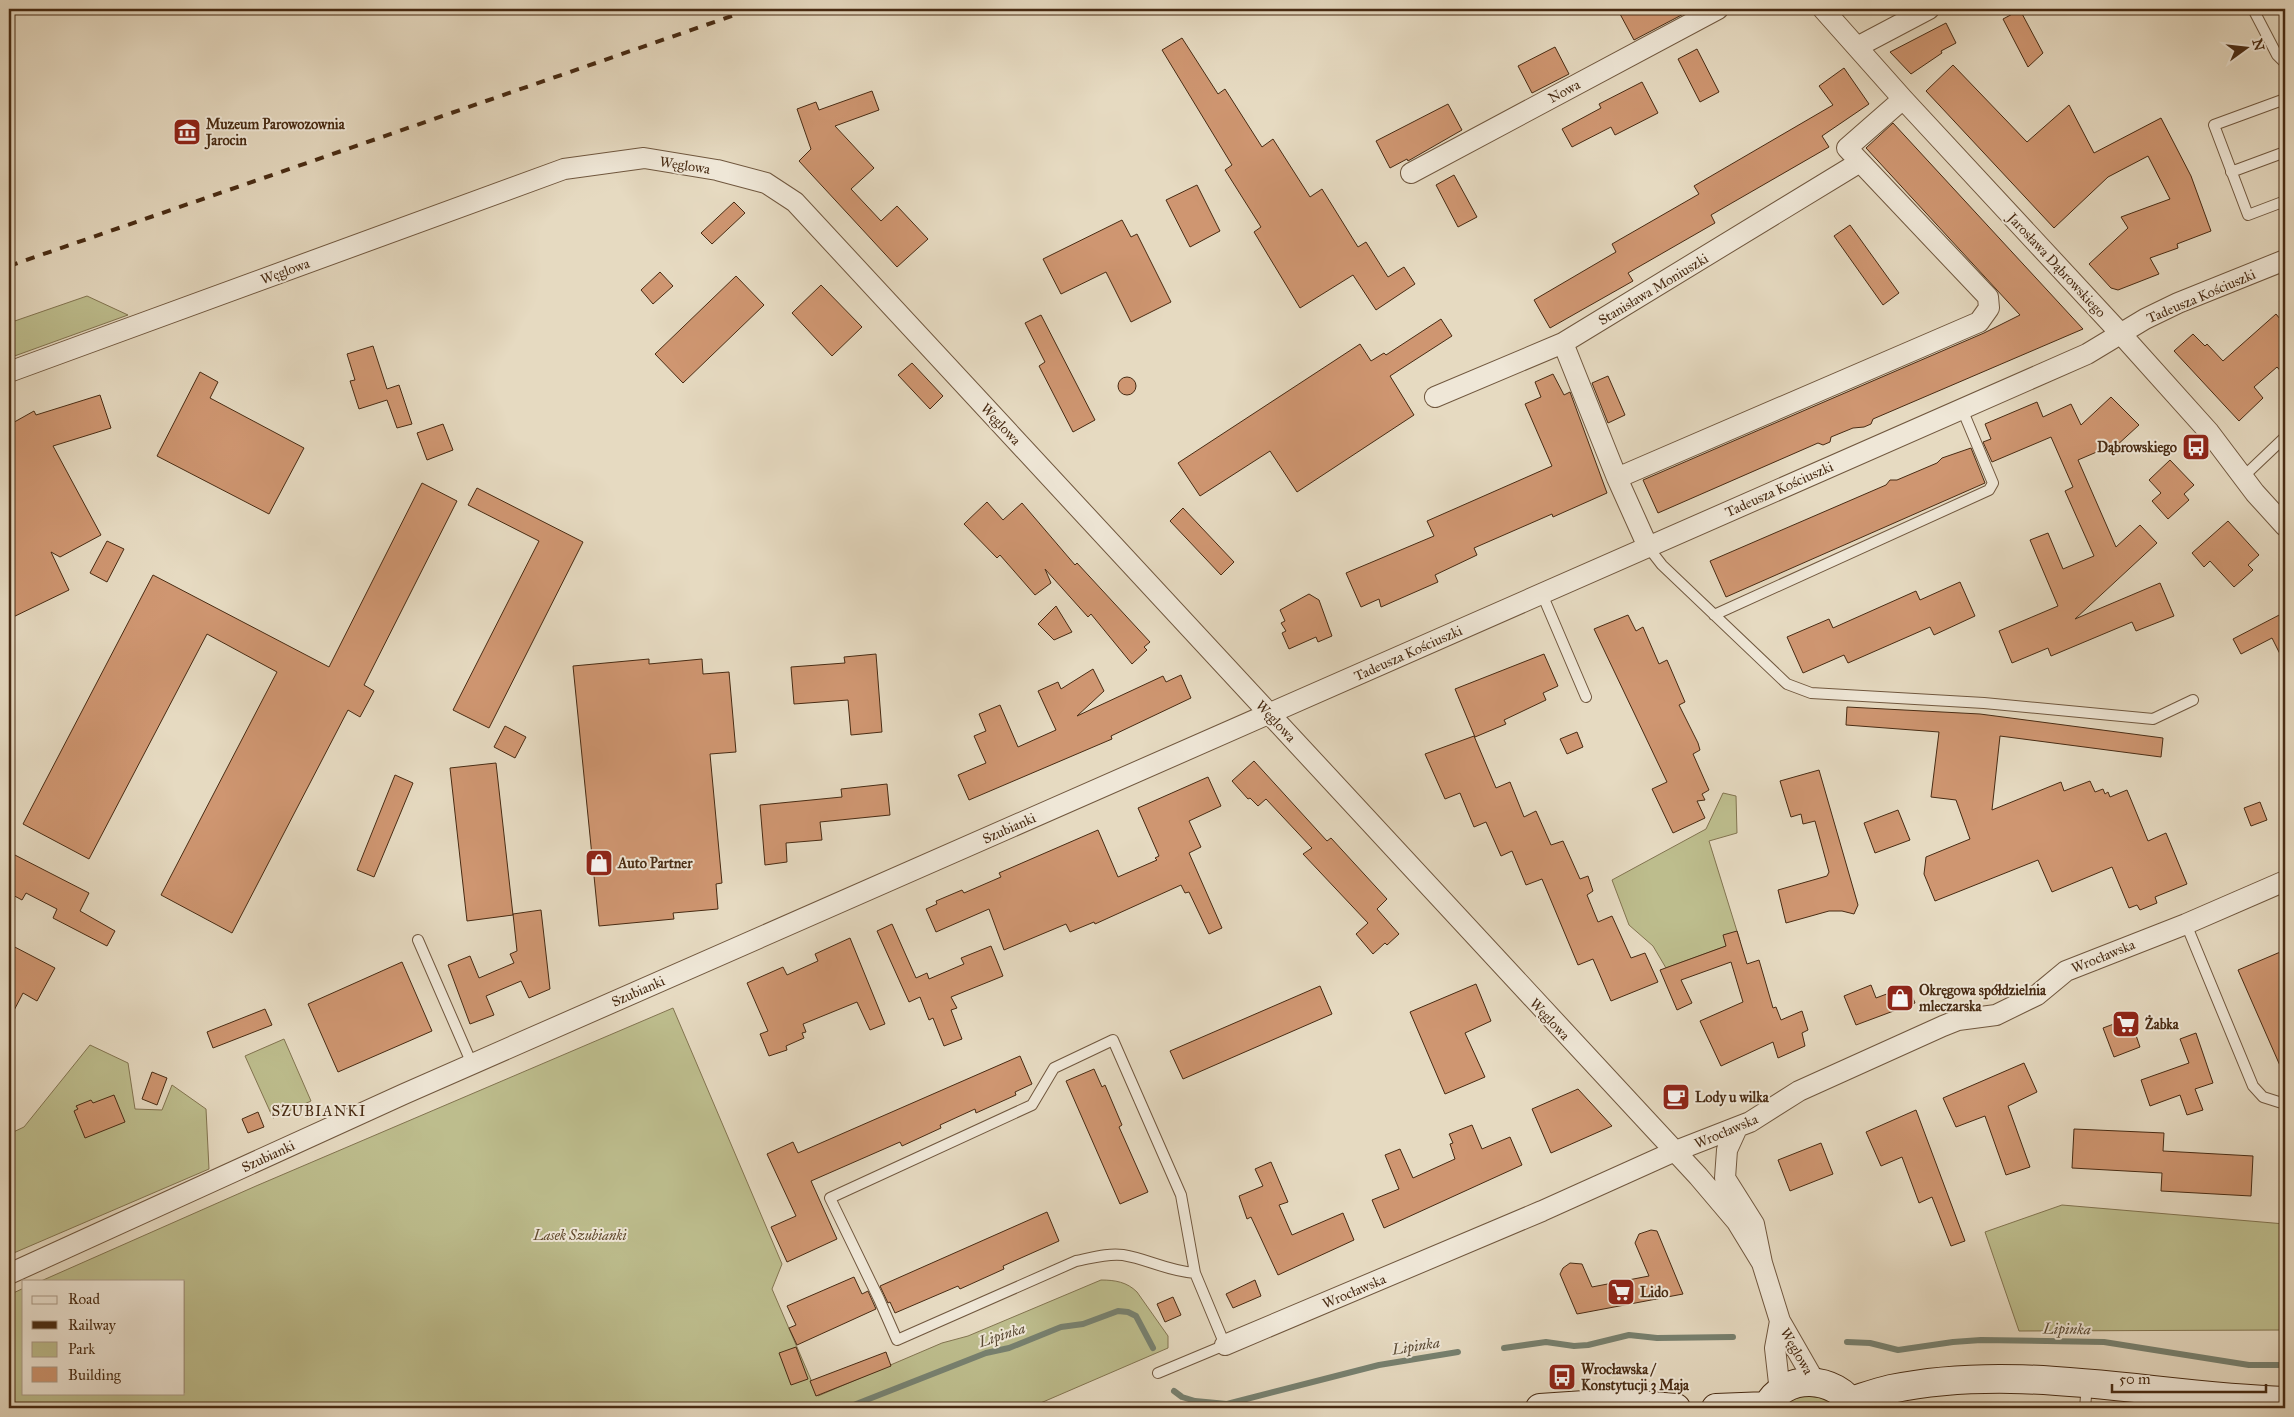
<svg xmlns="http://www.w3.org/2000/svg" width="2294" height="1417" font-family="'IM FELL Great Primer',serif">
<rect width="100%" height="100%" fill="#e6dac1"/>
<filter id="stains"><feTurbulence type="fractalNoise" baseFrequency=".004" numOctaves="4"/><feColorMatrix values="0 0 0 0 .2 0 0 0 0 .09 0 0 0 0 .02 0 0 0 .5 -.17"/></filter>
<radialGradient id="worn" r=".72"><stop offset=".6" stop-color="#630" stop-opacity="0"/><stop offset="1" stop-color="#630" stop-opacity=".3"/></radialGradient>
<!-- green -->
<path fill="#bdbd8d" stroke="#827450" d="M87 296 128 315 9 358V323Z
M1723 793 1736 796 1737 833 1709 841 1740 941 1666 968 1653 946 1629 925 1612 880 1706 829Z
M673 1008 782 1264 772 1289 818 1396 942 1343 968 1336 1101 1280C1115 1280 1127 1282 1137 1292L1168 1336V1348L1029 1408H9V1295L24 1288V1393H184V1281H41L256 1186Z
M284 1039 311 1101 273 1118 245 1056Z
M90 1045 128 1063 135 1109 162 1110 172 1085 206 1109 209 1169 9 1255V1134L24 1127Z
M2062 1205 2285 1224V1330L2019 1331 1985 1232Z
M1803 1396C1816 1396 1828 1398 1838 1408H1782L1792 1400Z"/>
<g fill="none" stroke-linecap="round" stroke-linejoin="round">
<!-- stream -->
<path stroke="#778170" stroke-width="6" d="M1847 1342 1870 1343 1898 1350 1953 1342 1981 1340 2104 1342 2249 1365H2285
M1504 1348 1546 1342 1574 1346 1588 1345 1629 1335 1657 1338 1733 1337
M1174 1391 1182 1397 1195 1401 1227 1404 1379 1365 1458 1352
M846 1408 986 1353 1009 1348 1061 1327 1083 1324 1118 1311 1128 1312 1136 1316 1153 1348"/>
</g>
<!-- building -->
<path fill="#cf9671" stroke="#482b13" d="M1629 9H1693L1634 40 1620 14Z
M2020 10 2043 53 2028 67 2003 19Z
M1946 23 1956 43 1941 51 1942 53 1911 74 1890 52Z
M1182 38 1218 94 1225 89 1262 147 1273 139 1310 197 1322 189 1358 247 1366 242 1388 277 1404 267 1415 284 1376 310 1353 275 1300 308 1254 232 1261 227 1225 170 1232 165 1162 50Z
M1555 47 1569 74 1532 93 1518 66Z
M1697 49 1719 92 1700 102 1678 59Z
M1953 65 2027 142 2069 105 2094 153 2161 118 2191 176 2211 231 2177 244 2178 248 2150 258 2159 274 2118 290 2111 288 2089 264 2128 228 2121 217 2170 199 2148 156 2108 177 2054 228 1926 91Z
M1844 68 1869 104 1822 136 1829 147 1711 215 1715 223 1628 273 1633 281 1550 328 1534 300 1616 252 1612 244 1699 194 1694 186 1833 105 1819 86Z
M1642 82 1658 113 1615 135 1611 127 1572 147 1562 129 1601 108 1599 104Z
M872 91 879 110 835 126 874 168 851 189 881 221 897 206 928 239 897 267 799 161 811 149 797 109 816 102 819 110Z
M1448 104 1462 130 1408 161 1407 159 1390 168 1376 141Z
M1893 123 2083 329 1873 419 1871 424 1864 427 1853 428 1831 437 1830 442 1823 445 1818 443 1658 513 1643 480 1984 333 2020 315 1866 148Z
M1454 175 1477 217 1458 227 1436 185Z
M1197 185 1220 231 1190 247 1166 200Z
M734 202 745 213 712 244 701 233Z
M1122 220 1131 237 1137 234 1171 302 1131 322 1106 272 1061 294 1043 259Z
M1850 225 1899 293 1883 305 1834 236Z
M660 272 673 286 653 304 641 290Z
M736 276 764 305 683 383 655 354Z
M821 285 862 327 832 356 792 313Z
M2276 314 2285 325V376L2277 367 2254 387 2263 398 2239 421 2174 351 2193 334 2205 346 2207 344 2223 361Z
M1041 315 1095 420 1073 432 1039 366 1045 362 1025 323Z
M1441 319 1452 336 1390 376 1414 415 1297 492 1270 451 1200 496 1178 463 1360 344 1371 361 1384 353 1386 355Z
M373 346 387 389 399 385 412 424 397 428 387 400 359 409 350 381 355 380 347 354Z
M912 363 943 396 930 409 898 375Z
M200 372 218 382 210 398 304 448 269 514 157 456Z
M1553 374 1564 395 1570 392 1607 493 1553 517 1552 514 1474 548 1477 555 1435 575 1438 582 1381 607 1379 599 1361 607 1346 573 1434 536 1427 521 1552 466 1525 404 1541 397 1535 382Z
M1608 376 1625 415 1608 423 1592 383Z
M1118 386a9 9 0 1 1 18 0a9 9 0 1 1-18 0Z
M100 395 111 428 53 446 101 535 60 557 51 552 69 590 9 619V425L34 411 36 415Z
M2111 397 2139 425 2115 447 2113 445 2078 460 2116 547 2140 525 2157 543 2075 619 2160 583 2174 616 2136 631 2132 622 2051 656 2048 648 2012 663 1999 631 2058 606 2030 540 2048 533 2063 569 2094 556 2065 491 2073 487 2051 437 1992 462 1983 442 1991 439 1985 424 2037 402 2043 417 2071 404 2081 425Z
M443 424 453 450 427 460 417 433Z
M1971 448 1985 483 1726 597 1710 561 1886 485 1890 480H1897L1937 463 1942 458Z
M2170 460 2194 485 2184 494 2189 500 2168 519 2152 501 2161 493 2149 480Z
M422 483 457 501 364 685 374 691 360 717 348 710 232 933 161 895 277 672 207 634 89 859 23 824 153 575 329 667Z
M477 488 583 542 489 728 453 710 539 541 468 505Z
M987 502 1003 520 1022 503 1075 565 1077 563 1150 642 1144 647 1147 650 1132 664 1091 614 1088 617 1045 569 1051 583 1035 595 1000 555 997 558 964 524Z
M1183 508 1234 562 1221 575 1170 521Z
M2228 521 2259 555 2248 565 2253 570 2234 587 2210 561 2204 567 2192 553Z
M107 541 124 549 107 582 90 573Z
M1960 582 1975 616 1934 635 1930 627 1848 663 1844 655 1803 673 1787 637 1829 619 1833 628 1916 591 1920 600Z
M1309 594 1319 600 1332 636 1318 642 1316 637 1289 649 1282 633 1286 631 1281 623 1285 621 1280 610Z
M1056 606 1072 632 1054 640 1038 624Z
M2285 612V664L2272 638 2241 654 2233 639Z
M1628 615 1636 631 1643 627 1659 664 1667 660 1685 702 1679 705 1698 743 1700 750 1693 754 1709 790 1702 794 1705 800 1697 801 1705 818 1673 833 1652 789 1667 782 1594 629Z
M876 654 882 732 851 735 848 700 794 704 791 667 845 663 844 657Z
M1544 654 1558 686 1543 693 1546 700 1504 720 1506 724 1475 737 1455 689Z
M649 659V664L702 659 703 674 729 672 736 752 710 754 722 883 716 884 718 909 673 913 674 919 599 926 573 666Z
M1093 669 1104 691 1077 716 1163 676 1166 682 1181 675 1191 698 1111 736 1112 739 969 800 958 775 986 763 974 736 986 731 979 714 1000 705 1018 747 1056 730 1038 691 1058 682 1061 689Z
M1847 707 1980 714 2163 738 2161 757 2000 736 1992 810 2061 782 2064 791 2090 781 2095 792 2103 789 2105 794 2108 792 2110 797 2127 790 2148 841 2166 833 2187 884 2155 897 2157 903 2140 910 2137 905 2129 908 2112 867 2052 892 2038 860 1935 901 1924 874 1926 857 1970 839 1956 800 1931 797 1939 732 1846 725Z
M505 726 526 737 515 758 494 747Z
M1577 732 1583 747 1567 754 1560 739Z
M1474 736 1496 788 1510 782 1524 817 1536 811 1551 845 1563 841 1580 879 1588 876 1593 891 1587 895 1598 922 1612 916 1631 958 1645 953 1658 982 1611 1001 1593 959 1578 965 1542 879 1526 885 1512 851 1501 856 1486 822 1474 827 1460 793 1445 799 1425 754Z
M1254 761 1327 841 1331 838 1387 899 1377 909 1399 934 1387 945 1385 943 1373 954 1356 934 1368 923 1303 854 1312 848 1266 799 1258 806 1250 798 1248 799 1232 781Z
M496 763 513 915 467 921 450 768Z
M1819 770 1858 905 1854 914 1842 911H1829L1786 923 1778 890 1827 876 1829 872 1815 821 1803 824 1801 814 1791 817 1780 781Z
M395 775 413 783 374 877 357 870Z
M1208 777 1221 806 1189 821 1201 847 1189 853 1222 928 1209 934 1189 892 1185 893 1181 885 1095 924 1094 922 1070 932 1066 924 1004 950 989 909 936 932 926 909 937 904 936 901 962 890 964 893 1001 877 999 873 1098 830 1118 877 1157 860 1155 858 1159 856 1138 808Z
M887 784 890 815 820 822 822 840 786 843 787 862 765 865 760 805 842 797 841 789Z
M2260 802 2267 820 2251 826 2244 808Z
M1898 810 1910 840 1875 853 1864 823Z
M9 852 89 893 80 911 115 931 107 946 53 918 57 909 26 893 22 900 9 893Z
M541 910 550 989 529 998 521 981 486 996 494 1015 470 1024 448 965 470 956 479 978 514 963 510 954 517 951 513 914Z
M892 924 916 978 927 973 929 979 964 964 961 958 991 946 1003 976 951 997 957 1008 951 1010 962 1039 944 1046 933 1018 929 1020 920 997 909 1002 877 931Z
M1737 931 1747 964 1759 960 1773 1008 1776 1007 1781 1020 1802 1011 1808 1030 1802 1033 1805 1046 1778 1058 1773 1042 1721 1066 1700 1021 1743 1002 1731 962 1681 980 1692 1003 1677 1010 1660 970 1726 946 1723 935Z
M850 938 885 1024 870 1030 857 1002 803 1024 806 1032 802 1033 804 1038 786 1046 787 1050 769 1056 760 1034 768 1031 747 983 783 967 787 975 818 961 815 954Z
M9 944 55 968 37 1001 23 993 9 1020Z
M2285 950V1077L2238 970Z
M402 962 432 1031 338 1072 308 1004Z
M1476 984 1491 1021 1465 1033 1485 1077 1445 1094 1410 1012Z
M1871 985 1876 998 1908 986 1915 1003 1856 1025 1844 996Z
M1320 986 1332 1014 1183 1079 1170 1051Z
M265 1009 272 1025 213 1048 207 1032Z
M2130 1018 2140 1047 2114 1057 2103 1028Z
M2196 1033 2213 1083 2195 1089 2203 1110 2187 1115 2180 1095 2150 1106 2141 1080 2189 1063 2180 1039Z
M1020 1056 1032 1084 1015 1092 1016 1095 976 1113 975 1109 940 1125 941 1128 902 1146 900 1142 811 1181 837 1239 787 1262 771 1227 796 1216 767 1154 793 1142 798 1153Z
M2024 1063 2037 1092 2008 1106 2030 1167 2006 1175 1985 1116 1956 1127 1943 1098Z
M1094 1069 1102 1087 1105 1085 1122 1125 1119 1127 1148 1192 1120 1204 1066 1081Z
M152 1072 167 1078 157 1105 142 1099Z
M1679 1086 1687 1103 1672 1110 1664 1092Z
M1578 1089 1612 1126 1551 1153 1532 1109Z
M114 1095 125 1122 85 1138 74 1111 78 1109 76 1106 91 1100 93 1103Z
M1916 1110 1965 1241 1951 1246 1932 1197 1919 1203 1902 1157 1881 1166 1866 1132Z
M258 1112 264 1127 248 1133 242 1119Z
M1472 1125 1482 1149 1510 1137 1522 1165 1384 1228 1372 1200 1399 1189 1385 1155 1400 1149 1413 1178 1455 1159 1450 1144 1453 1143 1449 1134Z
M2074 1129 2164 1133 2163 1151 2253 1156 2251 1196 2161 1191 2162 1173 2072 1168Z
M1821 1143 1833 1174 1790 1191 1778 1160Z
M1271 1162 1288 1202 1279 1205 1292 1235 1343 1213 1354 1240 1278 1275 1251 1217 1247 1219 1239 1196 1263 1186 1255 1169Z
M1047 1212 1059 1241 1003 1266 1004 1269 960 1289 958 1286 895 1313 890 1302 888 1303 880 1286Z
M1651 1230 1657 1231 1683 1294 1577 1314 1560 1274 1563 1268 1570 1263 1582 1264 1592 1287 1649 1276 1635 1243 1639 1234Z
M854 1277 862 1294 868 1291 876 1309 797 1345 789 1328 796 1325 787 1306Z
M1255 1280 1261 1296 1233 1308 1226 1294Z
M1173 1297 1181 1315 1165 1322 1157 1304Z
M796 1347 808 1379 791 1385 779 1353Z
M886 1352 891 1366 816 1396 810 1381Z"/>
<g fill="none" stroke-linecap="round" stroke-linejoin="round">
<defs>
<path id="lane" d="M2253 9 2277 55 2285 63
M2285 99 2214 125 2248 215 2285 201
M2231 172 2285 152
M2243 477 2285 437
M1648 547 1662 565 1787 684 1811 693 1984 703 2153 719 2193 700
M1542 594 1586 697
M1714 615 1989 490 1993 483 1962 409
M2186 924 2253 1086 2263 1097 2285 1104
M418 940 472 1064
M1158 1373 1225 1345 1195 1273 1181 1195 1113 1040 1054 1068 1032 1105 830 1198 879 1299 897 1340 1076 1261C1092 1258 1107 1253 1123 1255 1148 1259 1167 1271 1195 1273
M2085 1408 2087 1384"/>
<path id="street" d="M1823 9 1903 99 2121 334 2209 432 2255 493 2285 526
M1857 47 1929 9
M1411 173 1718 9
M1563 343 1617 478 1648 547
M9 372 564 169 644 158 717 170 766 183 795 202 1698 1176 1737 1222 1762 1263
M1435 397 1563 343 1860 162
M1617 478 1979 322 1989 308 1988 297 1847 148 1903 99
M1737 1128 1727 1150 1725 1178 1754 1224 1762 1263 1780 1321 1815 1382
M9 1274 404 1094 2087 354 2145 319 2178 303 2285 260
M1780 1321 1775 1348 1780 1392
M1225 1345 1542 1211 1673 1152 1750 1122 1799 1091 1943 1026 1958 1020 1996 1015 2037 995 2066 971 2186 924 2285 881"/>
<path id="secondary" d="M1851 1401C1864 1397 1878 1392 1891 1389 2021 1362 2155 1397 2285 1401
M1540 1408 1615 1403 1676 1408
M1716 1408 1767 1406
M1766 1408C1784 1372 1836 1375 1855 1408"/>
</defs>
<!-- lane casing -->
<use href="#lane" stroke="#70573e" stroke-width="12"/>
<!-- street casing -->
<use href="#street" stroke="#70573e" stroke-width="22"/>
<!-- secondary casing -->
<use href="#secondary" stroke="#482b13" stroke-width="30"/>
<!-- lane -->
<use href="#lane" stroke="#efe7d7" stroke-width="10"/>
<!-- street -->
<use href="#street" stroke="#efe7d7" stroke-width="20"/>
<!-- secondary -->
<use href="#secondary" stroke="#efe7d7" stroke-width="28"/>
<!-- rail -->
<path stroke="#482b13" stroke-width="4" stroke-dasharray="9 9" stroke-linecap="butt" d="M9 266 752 9"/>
</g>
<!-- icons -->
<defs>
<symbol id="museum-square" viewBox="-11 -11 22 22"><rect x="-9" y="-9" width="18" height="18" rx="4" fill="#8f2418" stroke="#efe7d7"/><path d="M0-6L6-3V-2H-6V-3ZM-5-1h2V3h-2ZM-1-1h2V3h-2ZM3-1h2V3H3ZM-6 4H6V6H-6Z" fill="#fff"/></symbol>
<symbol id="bus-square" viewBox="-11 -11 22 22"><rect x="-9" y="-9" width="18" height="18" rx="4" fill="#8f2418" stroke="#efe7d7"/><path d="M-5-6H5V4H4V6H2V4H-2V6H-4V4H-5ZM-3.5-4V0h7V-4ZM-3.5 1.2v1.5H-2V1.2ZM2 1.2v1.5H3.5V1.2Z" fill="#fff"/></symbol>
<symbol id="shop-square" viewBox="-11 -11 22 22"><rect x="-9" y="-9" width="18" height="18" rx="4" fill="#8f2418" stroke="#efe7d7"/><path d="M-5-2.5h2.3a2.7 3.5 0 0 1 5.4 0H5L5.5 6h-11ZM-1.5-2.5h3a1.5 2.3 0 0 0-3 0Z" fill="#fff"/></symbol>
<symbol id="supermarket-square" viewBox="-11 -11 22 22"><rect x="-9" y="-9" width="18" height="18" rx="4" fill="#8f2418" stroke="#efe7d7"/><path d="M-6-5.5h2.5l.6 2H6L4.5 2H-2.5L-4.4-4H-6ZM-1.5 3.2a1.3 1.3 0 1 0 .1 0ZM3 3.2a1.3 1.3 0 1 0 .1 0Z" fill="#fff"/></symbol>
<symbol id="cafe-square" viewBox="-11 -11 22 22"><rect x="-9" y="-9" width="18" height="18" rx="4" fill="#8f2418" stroke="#efe7d7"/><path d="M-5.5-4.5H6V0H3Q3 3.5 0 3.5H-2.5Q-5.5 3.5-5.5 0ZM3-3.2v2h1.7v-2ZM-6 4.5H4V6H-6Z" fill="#fff"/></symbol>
</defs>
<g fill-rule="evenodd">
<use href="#museum-square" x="171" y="116" width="32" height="32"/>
<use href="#bus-square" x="2180" y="431" width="32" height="32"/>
<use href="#shop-square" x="583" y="847" width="32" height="32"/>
<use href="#shop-square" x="1884" y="982" width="32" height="32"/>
<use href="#supermarket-square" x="2110" y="1008" width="32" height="32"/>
<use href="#cafe-square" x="1660" y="1081" width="32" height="32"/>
<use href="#supermarket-square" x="1605" y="1276" width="32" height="32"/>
<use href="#bus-square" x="1546" y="1361" width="32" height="32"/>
</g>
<g text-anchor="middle" stroke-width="4" stroke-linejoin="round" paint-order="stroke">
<!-- street labels -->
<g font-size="14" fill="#482b13" stroke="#efe7d7">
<text transform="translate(1564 91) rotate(-28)" y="5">Nowa</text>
<text transform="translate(685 165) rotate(9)" y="5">Węglowa</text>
<text transform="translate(2057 265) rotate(47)" y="5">Jarosława Dąbrowskiego</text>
<text transform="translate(285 271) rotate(-20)" y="5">Węglowa</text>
<text transform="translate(1653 289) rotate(-31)" y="5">Stanisława Moniuszki</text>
<text transform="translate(2201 296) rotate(-23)" y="5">Tadeusza Kościuszki</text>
<text transform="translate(1001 424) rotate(47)" y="5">Węglowa</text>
<text transform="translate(1779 489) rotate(-24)" y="5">Tadeusza Kościuszki</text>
<text transform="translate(1408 653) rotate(-24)" y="5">Tadeusza Kościuszki</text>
<text transform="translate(1276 721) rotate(47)" y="5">Węglowa</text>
<text transform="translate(1009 828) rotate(-24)" y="5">Szubianki</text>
<text transform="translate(2103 956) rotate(-22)" y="5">Wrocławska</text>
<text transform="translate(638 991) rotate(-24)" y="5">Szubianki</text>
<text transform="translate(1550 1019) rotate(47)" y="5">Węglowa</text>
<text transform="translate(1726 1131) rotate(-23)" y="5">Wrocławska</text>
<text transform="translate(268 1156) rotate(-25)" y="5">Szubianki</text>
<text transform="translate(1354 1291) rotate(-23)" y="5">Wrocławska</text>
<text transform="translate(1797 1351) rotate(60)" y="5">Węglowa</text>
</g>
<!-- poi labels -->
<g font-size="14" font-weight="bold" fill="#482b13" stroke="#efe7d7" text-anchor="start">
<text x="206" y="129">Muzeum Parowozownia<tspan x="206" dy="16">Jarocin</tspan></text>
<text x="2177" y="452" text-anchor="end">Dąbrowskiego</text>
<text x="618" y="868">Auto Partner</text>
<text x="1919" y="995">Okręgowa spółdzielnia<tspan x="1919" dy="16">mleczarska</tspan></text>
<text x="2145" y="1029">Żabka</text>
<text x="1695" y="1102">Lody u wilka</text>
<text x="1640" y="1297">Lido</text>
<text x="1581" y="1374">Wrocławska /<tspan x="1581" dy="16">Konstytucji 3 Maja</tspan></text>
</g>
<!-- park labels -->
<g font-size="14" font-style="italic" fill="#5f482b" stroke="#efe7d7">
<text x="580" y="1240">Lasek Szubianki</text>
</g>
<!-- neighbourhood labels -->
<g font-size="15" letter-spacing="1" fill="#482b13" stroke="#efe7d7">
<text x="319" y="1116">SZUBIANKI</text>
</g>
<!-- water labels -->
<g font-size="15" font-style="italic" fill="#584832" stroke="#efe7d7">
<text transform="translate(2067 1329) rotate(1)" y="5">Lipinka</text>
<text transform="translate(1002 1335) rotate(-18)" y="5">Lipinka</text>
<text transform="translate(1416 1346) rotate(-9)" y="5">Lipinka</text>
</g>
</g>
<!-- margin -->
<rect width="2294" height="1417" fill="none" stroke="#e6dac1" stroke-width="30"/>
<rect x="10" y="10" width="2274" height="1397" fill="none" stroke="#482b13" stroke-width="2.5"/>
<rect x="15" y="15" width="2264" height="1387" fill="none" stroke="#482b13"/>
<!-- legend -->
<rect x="22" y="1280" width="162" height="115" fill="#efe7d7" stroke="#ac9c89"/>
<rect x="32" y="1296" width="25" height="8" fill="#efe7d7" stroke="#ac9c89"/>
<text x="68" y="1304" font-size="15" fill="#482b13">Road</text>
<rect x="32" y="1321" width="25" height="8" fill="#482b13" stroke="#ac9c89"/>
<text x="68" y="1330" font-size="15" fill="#482b13">Railway</text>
<rect x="32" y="1342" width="25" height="15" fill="#bdbd8d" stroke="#ac9c89"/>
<text x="68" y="1354" font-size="15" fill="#482b13">Park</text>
<rect x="32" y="1367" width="25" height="15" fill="#cf9671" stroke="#ac9c89"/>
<text x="68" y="1380" font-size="15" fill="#482b13">Building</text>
<!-- north arrow -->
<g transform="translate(2246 48) rotate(75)" stroke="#efe7d7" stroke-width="4" paint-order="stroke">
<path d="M0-4L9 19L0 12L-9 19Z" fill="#482b13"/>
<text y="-8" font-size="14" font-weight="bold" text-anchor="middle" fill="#482b13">N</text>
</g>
<!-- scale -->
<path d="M2112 1384v8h154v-8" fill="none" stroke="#482b13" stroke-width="2.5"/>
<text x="2119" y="1384" font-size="15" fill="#482b13" stroke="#efe7d7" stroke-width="4" paint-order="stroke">50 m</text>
<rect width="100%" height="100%" filter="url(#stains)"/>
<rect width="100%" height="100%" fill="url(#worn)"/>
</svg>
